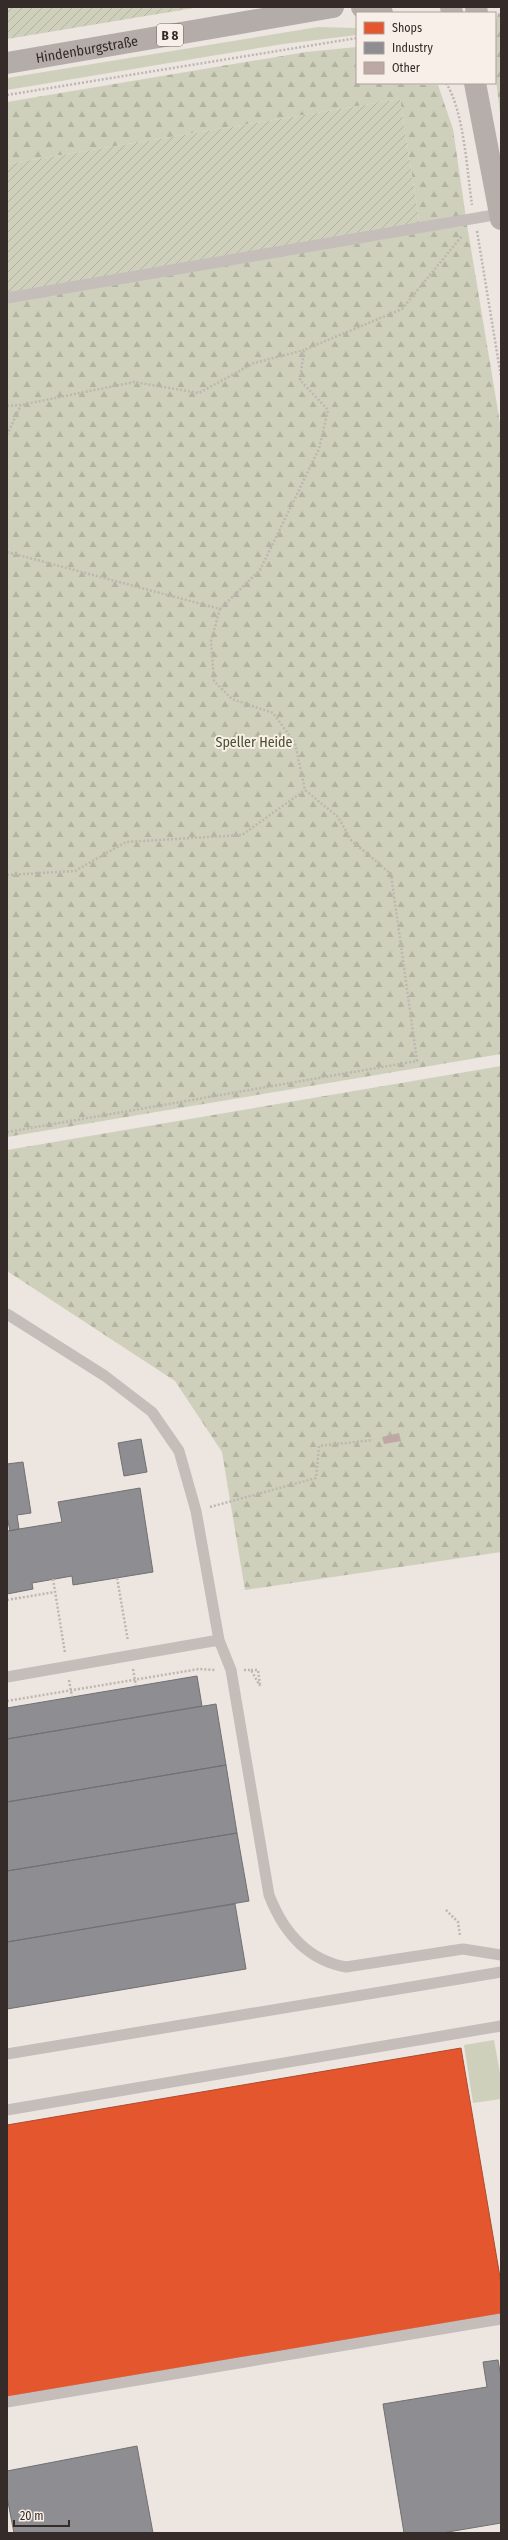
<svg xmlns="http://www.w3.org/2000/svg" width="508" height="2540" font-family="'Fira Sans Condensed',sans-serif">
<defs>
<pattern id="forest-firs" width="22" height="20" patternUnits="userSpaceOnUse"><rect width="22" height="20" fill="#cfd0bb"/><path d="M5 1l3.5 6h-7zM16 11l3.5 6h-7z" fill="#b2b3a1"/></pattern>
<pattern id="garden-furrows" width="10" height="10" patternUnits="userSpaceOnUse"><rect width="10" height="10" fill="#cfd0bb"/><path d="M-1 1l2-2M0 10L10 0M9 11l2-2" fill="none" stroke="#b2b3a1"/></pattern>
</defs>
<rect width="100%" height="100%" fill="#ece5e0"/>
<!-- grass -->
<path fill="#cfd0bb" d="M318 27 357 28V35L283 44 7 90V78Z
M494 2040 501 2079V2099L473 2103 464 2045Z"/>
<!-- forest -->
<path fill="url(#forest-firs)" d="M498 13 501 14V123C498 90 489 44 498 13Z
M357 47V83L438 85 453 129 466 218 420 226 400 99 7 164V102L306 52Z
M467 225 501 429V1054L7 1137V302Z
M501 1066V1552L245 1590 222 1452 175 1381 7 1271V1150Z"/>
<!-- garden -->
<path fill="url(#garden-furrows)" d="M7 7H200L7 39Z
M400 99 420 226 7 295V164Z"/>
<!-- shops -->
<path fill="#e4572e" stroke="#b04a2c" d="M461 2048 501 2283V2314L7 2397V2125Z"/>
<!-- industry -->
<path fill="#8d8d92" stroke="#737072" d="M141 1439 147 1472 124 1476 118 1443Z
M23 1462 31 1513 17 1515 19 1529 10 1531 7 1517V1464Z
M140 1488 153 1572 73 1585 72 1576 32 1583 33 1589 7 1594V1531L62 1522 58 1502Z
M197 1676 202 1706 7 1739V1708Z
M216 1704 226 1765 7 1802V1739Z
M226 1765 237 1833 7 1871V1802Z
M237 1833 249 1901 7 1942V1871Z
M235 1904 246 1969 7 2009V1942Z
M498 2360 501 2377V2523L442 2533H404L383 2404 487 2387 483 2362Z
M137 2446 153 2533H14L7 2497V2471Z"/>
<!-- building -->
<path fill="#bea8a4" d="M399 1433 401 1441 384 1444 382 1437Z"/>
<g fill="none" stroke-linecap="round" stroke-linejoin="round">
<!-- path -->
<path stroke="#bdb6b2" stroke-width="2.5" stroke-dasharray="2 2" stroke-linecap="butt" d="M446 83C464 111 467 171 472 205
M7 95 357 38
M477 231 501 377
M7 406 21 405 134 382 199 393 254 363 304 350
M7 435 21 405
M7 552 220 609 260 570 319 449 328 410 300 380 304 350 402 309 462 236
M7 875 75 871 126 842 242 835 305 790
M7 1132 417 1061 391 874 351 840 338 817 305 790 295 743 273 713 232 699 214 681 211 641 220 609
M210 1507 316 1478 319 1446 373 1440
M7 1524H8
M117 1578 128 1641
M53 1579 65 1653
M7 1600 55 1592
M133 1669 136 1686
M244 1670H251L260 1686
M251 1670H258L260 1685
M69 1680 72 1697
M7 1701 199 1669 215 1670
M446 1910 458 1922 460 1936"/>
<!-- lane -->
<path stroke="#c4bdba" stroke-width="11" d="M7 298 500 214
M7 1314 105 1376 152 1412 179 1451 196 1511 219 1640
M7 1677 219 1640 231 1670 269 1895C283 1931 307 1960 346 1967L463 1949 501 1955
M7 2054 501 1972
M7 2110 501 2026
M7 2402 501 2319"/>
<!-- secondary -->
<path stroke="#b5aeaa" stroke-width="22" d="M451 7 452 13
M476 7 477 13
M475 83 501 219"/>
<!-- primary -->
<g stroke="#b3aca9" stroke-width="22">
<path d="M362 7 382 13"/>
<path id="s1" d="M7 63 333 7"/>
</g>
</g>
<g text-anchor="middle" stroke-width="4" stroke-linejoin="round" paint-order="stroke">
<!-- shield labels -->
<rect fill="#f8efe8" stroke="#706662" stroke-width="1" x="157" y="24" width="26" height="22" rx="3"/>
<g font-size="13" font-weight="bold" fill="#352b28">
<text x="170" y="40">B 8</text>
</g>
<!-- street labels -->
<g font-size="14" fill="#352b28" stroke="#f8efe8">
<text dy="5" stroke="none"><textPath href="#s1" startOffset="81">Hindenburgstraße</textPath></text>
</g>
<!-- park labels -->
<g font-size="14" fill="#49512e" stroke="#f8efe8">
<text x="254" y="747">Speller Heide</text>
</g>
</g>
<!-- border -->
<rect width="508" height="2540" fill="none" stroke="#352b28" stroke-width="16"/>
<!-- legend -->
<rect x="356" y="12" width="140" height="72" fill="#f8efe8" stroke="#aaa19b"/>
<rect x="364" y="22" width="20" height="12" fill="#e4572e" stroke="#aaa19b"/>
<text x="392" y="32" font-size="12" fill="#352b28">Shops</text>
<rect x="364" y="42" width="20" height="12" fill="#8d8d92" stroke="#aaa19b"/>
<text x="392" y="52" font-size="12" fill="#352b28">Industry</text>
<rect x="364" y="62" width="20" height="12" fill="#bea8a4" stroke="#aaa19b"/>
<text x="392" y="72" font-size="12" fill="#352b28">Other</text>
<!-- scale -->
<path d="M14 2520v6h55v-6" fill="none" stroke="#352b28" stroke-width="2"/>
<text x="20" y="2520" font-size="12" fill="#352b28" stroke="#f8efe8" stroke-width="3" paint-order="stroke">20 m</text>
</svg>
